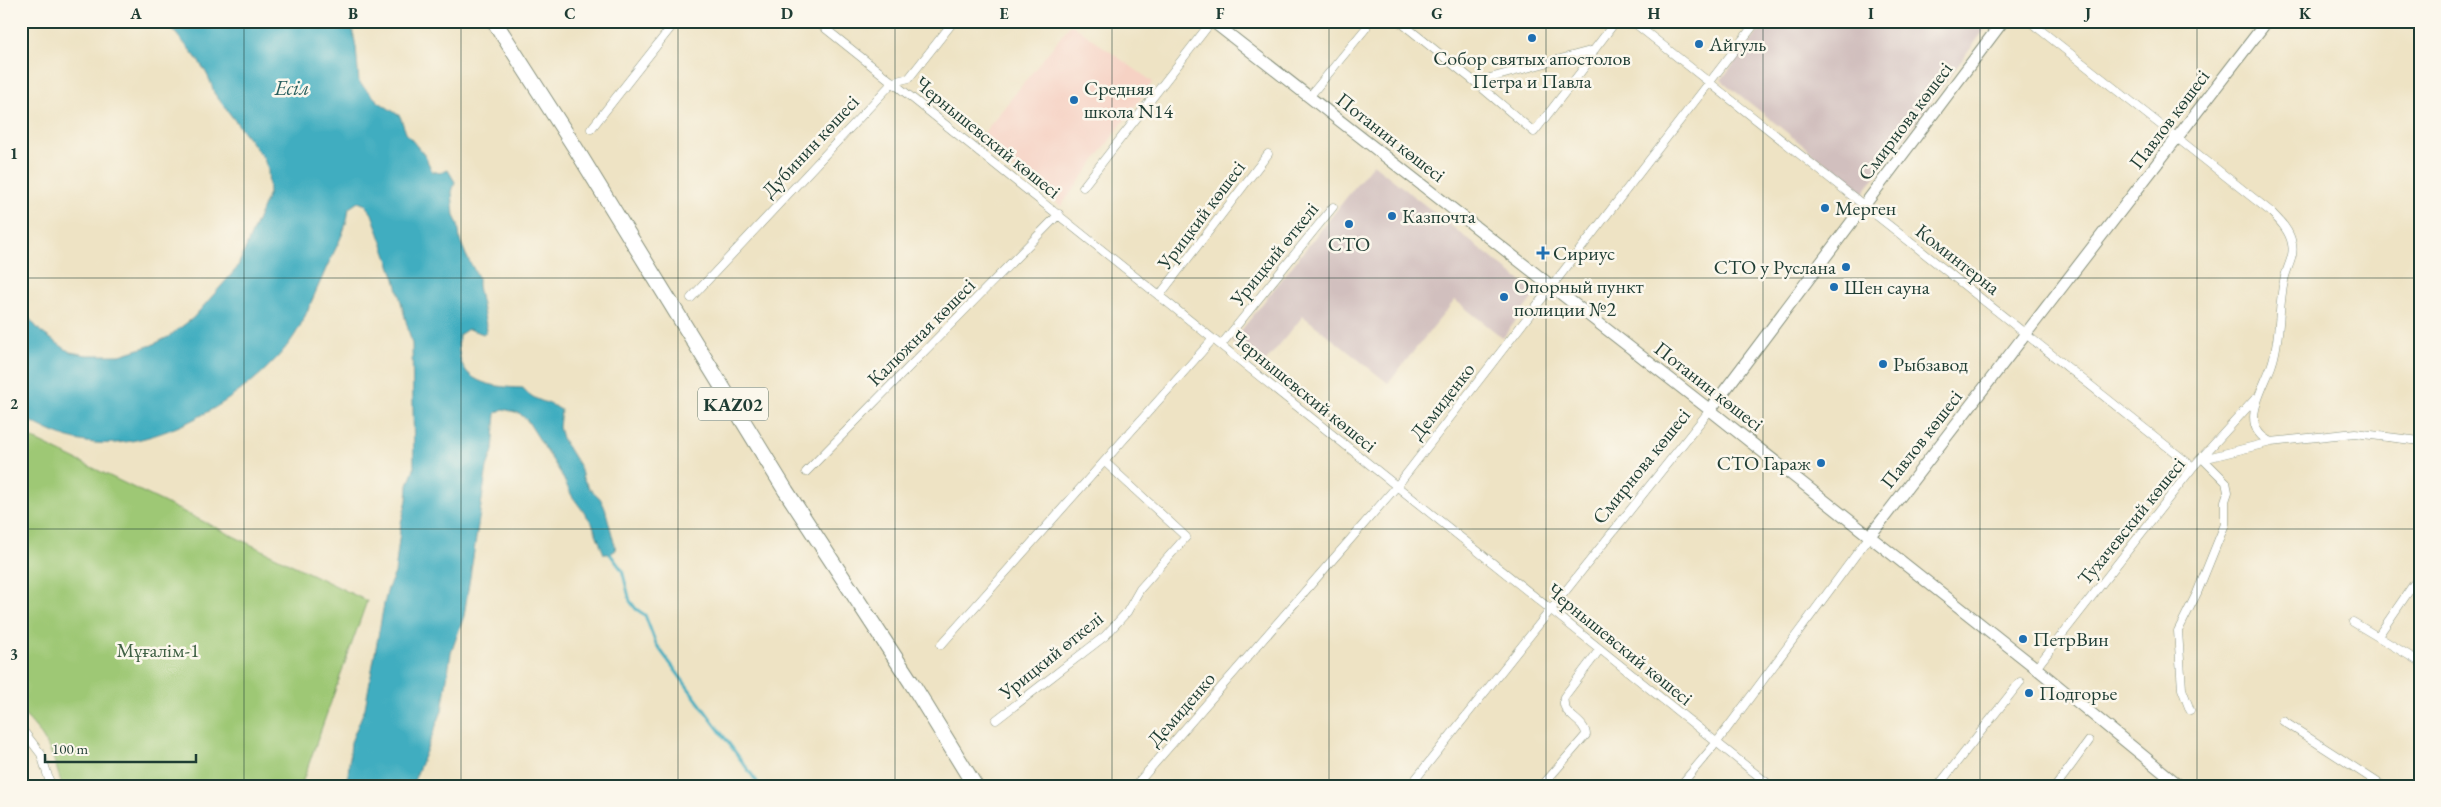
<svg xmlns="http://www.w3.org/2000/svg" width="2441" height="807" font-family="'EB Garamond',serif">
<rect width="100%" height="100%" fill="#fbf7ec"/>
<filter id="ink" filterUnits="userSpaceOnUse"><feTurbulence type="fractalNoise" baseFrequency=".02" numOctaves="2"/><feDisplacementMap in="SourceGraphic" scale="10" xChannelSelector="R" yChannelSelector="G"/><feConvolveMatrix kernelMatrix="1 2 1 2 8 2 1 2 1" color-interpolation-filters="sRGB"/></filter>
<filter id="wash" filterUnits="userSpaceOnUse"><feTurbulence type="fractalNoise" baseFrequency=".0096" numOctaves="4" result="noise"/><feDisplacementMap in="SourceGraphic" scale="20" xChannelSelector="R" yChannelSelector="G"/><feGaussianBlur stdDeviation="1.12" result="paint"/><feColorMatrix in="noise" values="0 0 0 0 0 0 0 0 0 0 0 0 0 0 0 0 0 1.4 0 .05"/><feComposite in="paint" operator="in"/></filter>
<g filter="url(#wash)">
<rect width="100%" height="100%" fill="#eee3c4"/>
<!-- built -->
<path fill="#f6d2c4" d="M1071 24 1153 82 1061 206 978 140Z"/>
<!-- industrial -->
<path fill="#d1bfbe" d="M1767 21H1991L1863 193 1721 80Z
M1373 164 1536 293 1503 338 1455 300 1388 383 1303 316 1262 366 1232 342Z"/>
<!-- green -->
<path fill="#9ec874" stroke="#5e8254" d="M21 433 367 601 301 786H62C53 754 46 735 21 712Z"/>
<!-- water -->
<path fill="#41adc0" stroke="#30757a" d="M166 21H351L356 47 359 82 379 102 400 116 406 133 425 156 432 171 440 173 448 170 455 182 452 192 454 216 458 224 460 240 466 255 478 277V286L487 330 484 334 468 329 459 335C454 380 483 387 523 388 535 403 547 400 561 410L559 427 562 438 580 467 583 478 589 488 600 498 605 508 616 550 610 554H604L592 523 572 496 560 472 527 420 519 413 503 409 496 413 493 451 487 467 464 616 451 653 442 711 412 786H342L348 775 351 742 365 708 384 604 388 588 395 573 401 523 407 500 408 485 414 469 412 344 395 279 372 214 366 205 358 202 349 208C347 233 331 255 322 278 312 299 304 323 290 342 252 394 162 449 95 443 67 441 45 429 21 416V309L41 332 70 352 87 355H120L152 345 168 337 193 318 237 268 269 193 268 170 264 159 214 93C207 63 183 45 166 21Z"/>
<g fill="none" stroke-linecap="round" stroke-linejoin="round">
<!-- stream -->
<path stroke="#41adc0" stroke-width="3" d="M610 554 622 570 630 601 636 609 645 615 656 644 760 786"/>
</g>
</g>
<g filter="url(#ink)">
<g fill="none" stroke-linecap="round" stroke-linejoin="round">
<defs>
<path id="street" d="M816 21 1771 786
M1399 21 1475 82 1594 50 1616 21
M1632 21 2193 467
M2029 21 2271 212C2280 221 2290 231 2292 244 2295 257 2286 268 2284 281 2278 307 2281 338 2272 364 2265 387 2236 426 2271 442
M1475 82 1534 132 1590 60 1594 50
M1310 96 1366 28
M591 129 676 21
M1083 187 1212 21
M1159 296 1268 154
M691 298 893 82 909 78 954 21
M1221 345 1333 207
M2203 459 2271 442 2355 433 2420 441
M806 472 1059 214
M2353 622 2420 662
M2378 636 2420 575
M941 645 1213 339
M2036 668 2193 467 2255 399
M2190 710 2182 689 2178 631 2197 593 2225 524V501L2228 492 2226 482 2203 459
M996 720 1105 636 1127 612 1140 589 1186 537 1105 462
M2283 721 2383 786
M21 728 41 754 51 786
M1135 786 1397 486 1757 21
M1410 786 1710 410
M1542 786 1586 735C1585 719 1560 716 1564 697L1600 649
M1680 786 1717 742 1869 537
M1938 786 2020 682
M2056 786 2089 741"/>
<path id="secondary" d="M1212 21 1710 410 2036 668 2180 786
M1710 410 2003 21
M1869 537 2267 21"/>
<path id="highway" d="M494 21 576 149 786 491 911 682 975 786"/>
</defs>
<!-- street casing -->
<use href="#street" stroke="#86907c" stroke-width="9"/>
<!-- secondary casing -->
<use href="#secondary" stroke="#86907c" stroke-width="13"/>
<!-- highway casing -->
<use href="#highway" stroke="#86907c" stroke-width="17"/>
<!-- street -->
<use href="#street" stroke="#fff" stroke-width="8"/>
<!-- secondary -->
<use href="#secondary" stroke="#fff" stroke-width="11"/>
<!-- highway -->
<use href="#highway" stroke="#fff" stroke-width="15"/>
</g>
</g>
<!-- grid -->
<path fill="none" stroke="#1f3d34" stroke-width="1" stroke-opacity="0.55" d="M244 21V786M461 21V786M678 21V786M895 21V786M1112 21V786M1329 21V786M1546 21V786M1763 21V786M1980 21V786M2197 21V786M21 278H2420M21 529H2420"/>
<!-- markers -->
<g fill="#1f6fb2" stroke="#fbf7ec" stroke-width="2">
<circle cx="1532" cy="38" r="5"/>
<circle cx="1699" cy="44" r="5"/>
<circle cx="1074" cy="100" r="5"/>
<circle cx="1825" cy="208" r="5"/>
<circle cx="1392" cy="216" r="5"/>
<circle cx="1349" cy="224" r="5"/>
<path d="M1540.5 245.5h5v5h5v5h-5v5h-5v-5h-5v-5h5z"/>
<circle cx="1846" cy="267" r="5"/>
<circle cx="1834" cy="287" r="5"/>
<circle cx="1504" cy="297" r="5"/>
<circle cx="1883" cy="364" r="5"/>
<circle cx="1821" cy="463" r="5"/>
<circle cx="2023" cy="639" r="5"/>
<circle cx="2029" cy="693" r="5"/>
</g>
<g text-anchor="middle" stroke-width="5" stroke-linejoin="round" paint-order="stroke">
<!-- shield labels -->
<rect fill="#fbf7ec" stroke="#61756b" stroke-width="1" x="698" y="387.5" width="70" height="33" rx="4"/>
<g font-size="19" font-weight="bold" fill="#1f3d34">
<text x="733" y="411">KAZ02</text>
</g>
<!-- poi labels -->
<g font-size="20" fill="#1f3d34" stroke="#fbf7ec" text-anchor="start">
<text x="1709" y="51">Айгуль</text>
<text x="1532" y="65" text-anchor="middle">Собор святых апостолов<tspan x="1532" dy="23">Петра и Павла</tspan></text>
<text x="1084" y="95">Средняя<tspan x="1084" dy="23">школа N14</tspan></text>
<text x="1835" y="215">Мерген</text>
<text x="1402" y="223">Казпочта</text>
<text x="1349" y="251" text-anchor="middle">СТО</text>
<text x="1553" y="260">Сириус</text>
<text x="1836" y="274" text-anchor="end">СТО у Руслана</text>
<text x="1514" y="293">Опорный пункт<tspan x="1514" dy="23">полиции №2</tspan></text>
<text x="1844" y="294">Шен сауна</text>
<text x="1893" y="371">Рыбзавод</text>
<text x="1811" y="470" text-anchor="end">СТО Гараж</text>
<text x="2033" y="646">ПетрВин</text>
<text x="2039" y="700">Подгорье</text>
</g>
<!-- street labels -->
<g font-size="20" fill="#1f3d34" stroke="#fbf7ec">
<text transform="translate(2169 119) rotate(-53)" y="7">Павлов көшесі</text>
<text transform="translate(1905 121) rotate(-53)" y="7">Смирнова көшесі</text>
<text transform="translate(988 137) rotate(39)" y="7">Чернышевский көшесі</text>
<text transform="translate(1391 137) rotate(38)" y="7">Потанин көшесі</text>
<text transform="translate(810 146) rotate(-47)" y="7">Дубинин көшесі</text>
<text transform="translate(1201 215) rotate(-53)" y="7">Урицкий көшесі</text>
<text transform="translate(1274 254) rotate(-51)" y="7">Урицкий өткелі</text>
<text transform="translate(1958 259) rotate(38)" y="7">Коминтерна</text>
<text transform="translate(921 332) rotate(-45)" y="7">Калюжная көшесі</text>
<text transform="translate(1709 386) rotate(38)" y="7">Потанин көшесі</text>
<text transform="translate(1304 391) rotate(39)" y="7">Чернышевский көшесі</text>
<text transform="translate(1442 401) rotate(-52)" y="7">Демиденко</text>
<text transform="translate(1921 439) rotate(-52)" y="7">Павлов көшесі</text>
<text transform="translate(1641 466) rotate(-51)" y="7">Смирнова көшесі</text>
<text transform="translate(2131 521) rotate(-51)" y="7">Тухачевский көшесі</text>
<text transform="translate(1620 644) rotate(39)" y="7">Чернышевский көшесі</text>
<text transform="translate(1051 655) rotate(-39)" y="7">Урицкий өткелі</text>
<text transform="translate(1181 709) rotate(-49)" y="7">Демиденко</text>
</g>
<!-- park labels -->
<g font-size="20" fill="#3f6044" stroke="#fbf7ec">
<text x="158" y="657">Мұғалім-1</text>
</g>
<!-- water labels -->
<g font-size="21" font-style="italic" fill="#295f5e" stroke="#fbf7ec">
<text x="292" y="95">Есіл</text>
</g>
</g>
<!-- margin -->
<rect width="2441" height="807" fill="none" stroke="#fbf7ec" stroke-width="55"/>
<!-- scale -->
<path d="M45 754v8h151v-8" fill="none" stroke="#1f3d34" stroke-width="2.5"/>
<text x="52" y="754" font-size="15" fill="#1f3d34" stroke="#fbf7ec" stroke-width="4" paint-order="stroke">100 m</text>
<rect x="28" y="28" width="2386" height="752" fill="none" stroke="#1f3d34" stroke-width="2"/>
<g font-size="16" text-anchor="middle" font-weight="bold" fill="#1f3d34">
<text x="136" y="19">A</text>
<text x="353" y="19">B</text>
<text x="570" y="19">C</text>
<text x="787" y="19">D</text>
<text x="1004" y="19">E</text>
<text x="1220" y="19">F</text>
<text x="1437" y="19">G</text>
<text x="1654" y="19">H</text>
<text x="1871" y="19">I</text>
<text x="2088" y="19">J</text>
<text x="2305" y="19">K</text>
<text x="14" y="159">1</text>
<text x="14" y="409">2</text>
<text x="14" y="660">3</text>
</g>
</svg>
